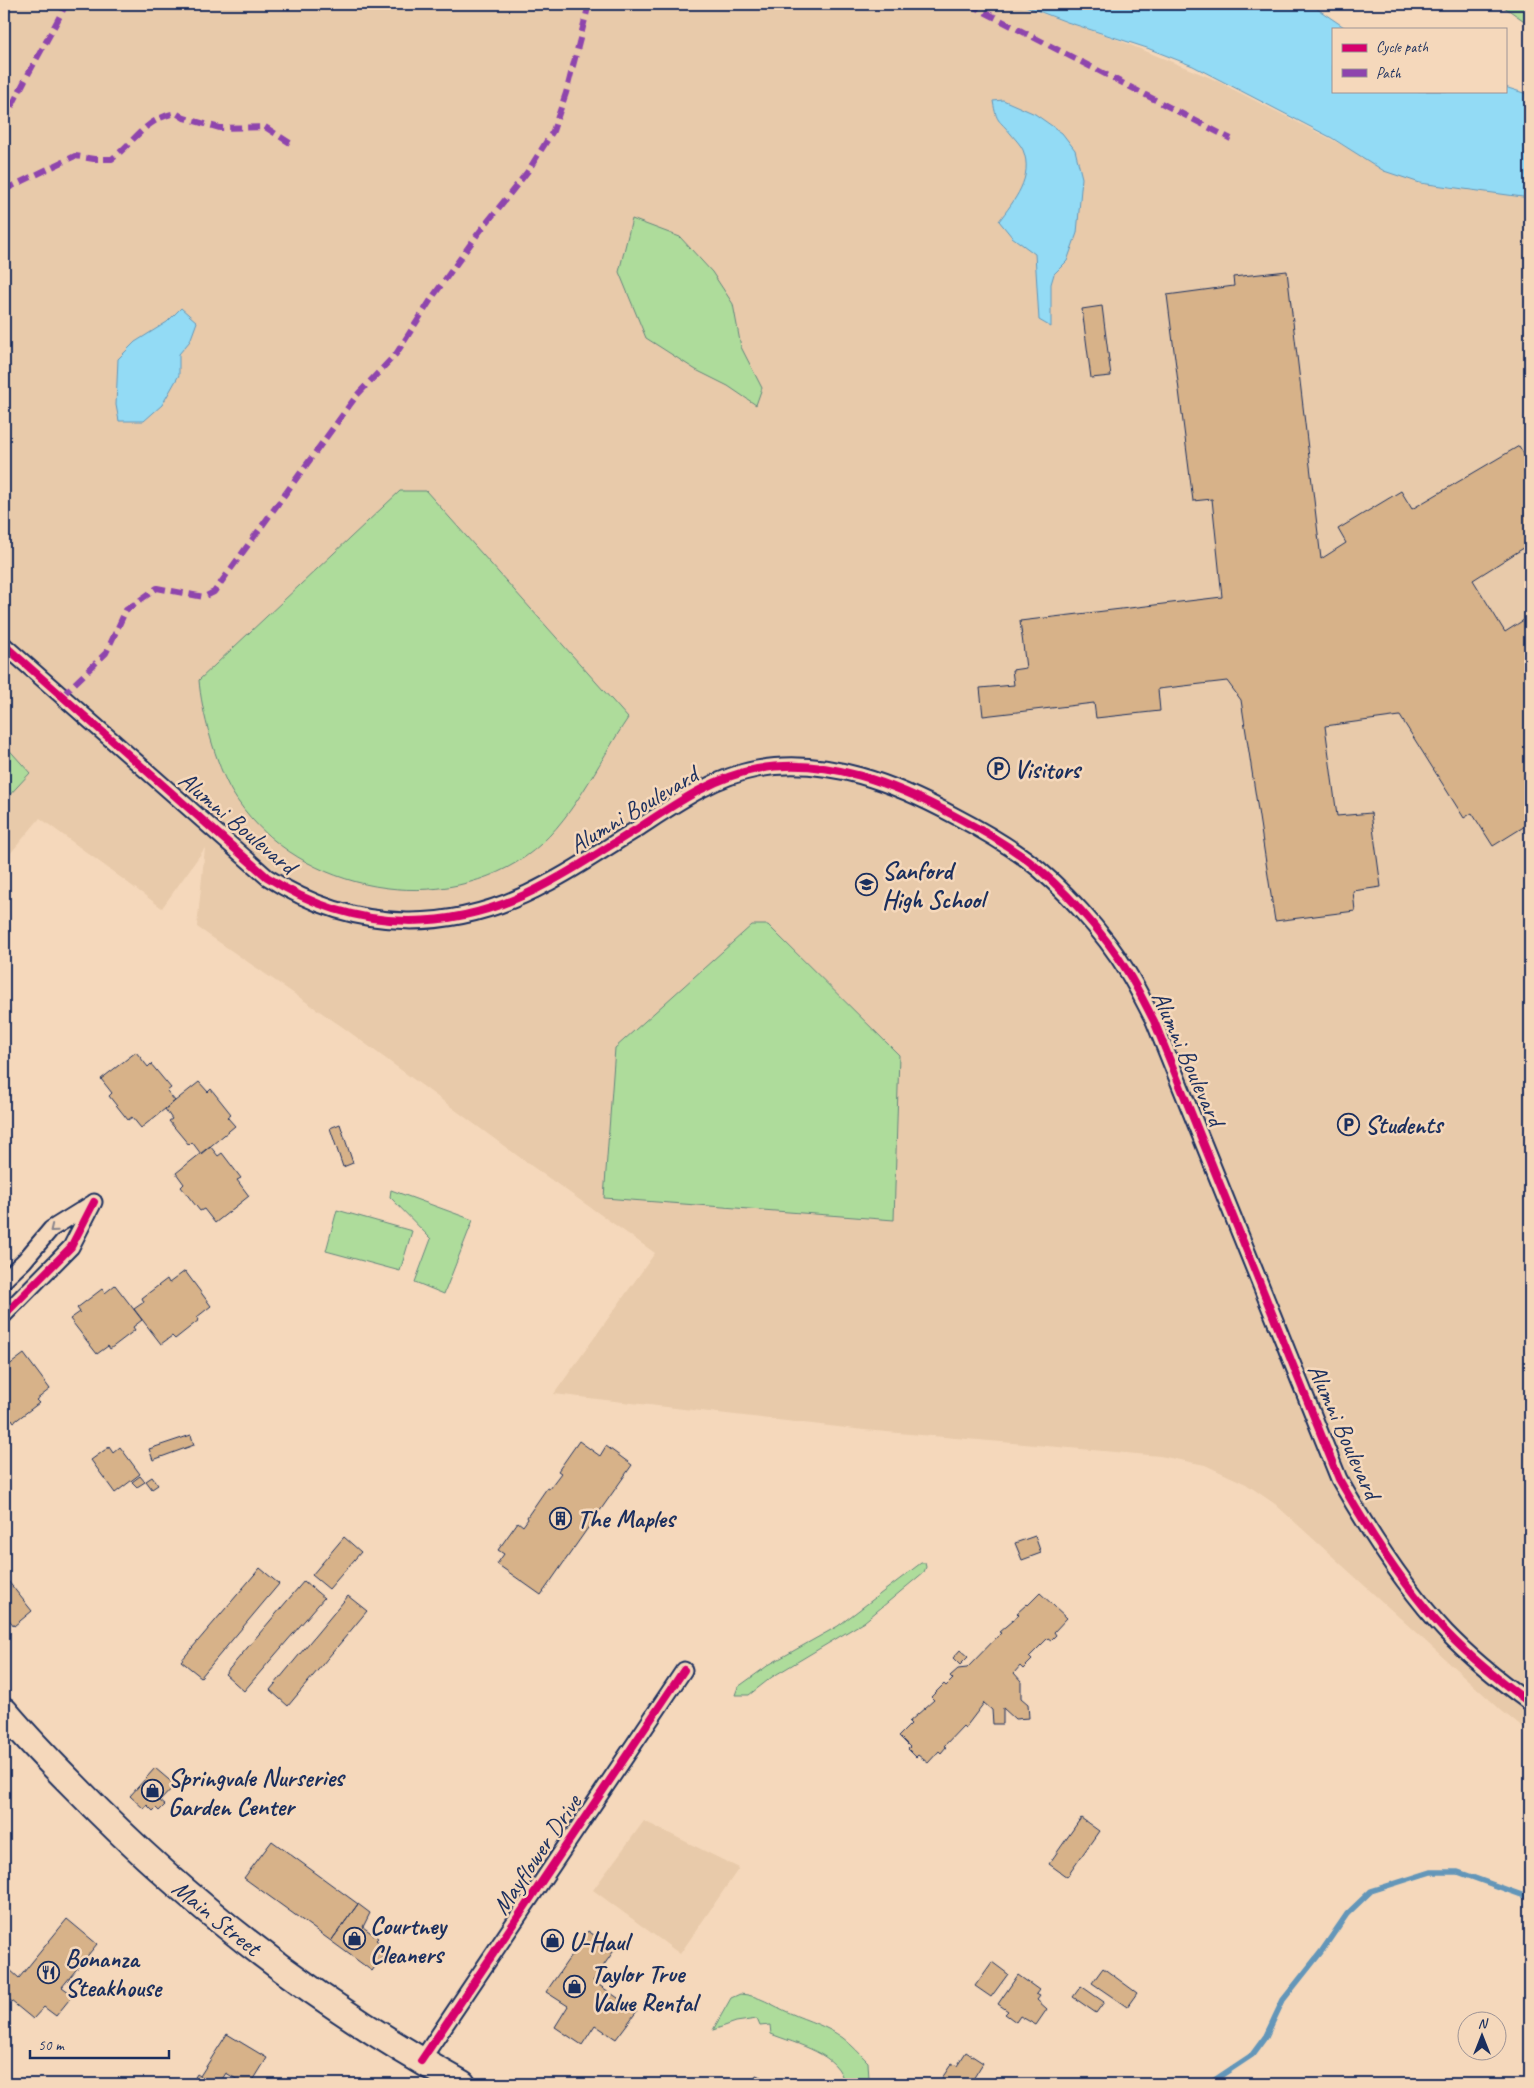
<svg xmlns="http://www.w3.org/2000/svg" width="1534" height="2088" font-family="Caveat,sans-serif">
<rect width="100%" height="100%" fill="#f5d8bb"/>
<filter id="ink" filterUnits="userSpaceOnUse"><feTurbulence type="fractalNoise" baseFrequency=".02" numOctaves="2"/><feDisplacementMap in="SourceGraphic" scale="10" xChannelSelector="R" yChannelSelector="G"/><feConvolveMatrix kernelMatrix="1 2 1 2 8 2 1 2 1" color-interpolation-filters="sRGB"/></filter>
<g filter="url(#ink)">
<!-- built -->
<path fill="#e8caaa" d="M4 4H1014L1116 39 1211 78 1389 169 1425 183 1530 195V1734L1502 1711 1275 1504 1246 1484 1205 1465 1160 1456 864 1430 554 1394 655 1253 526 1162 344 1028 197 927 205 848 162 908 40 818 4 861Z
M644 1821 739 1868 680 1954 593 1890Z"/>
<!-- green -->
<path fill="#aedc9b" stroke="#64867c" d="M1500 4H1530V25Z
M632 219 680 237 712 272 733 304 741 347 762 388 756 405 728 386 696 370 646 338 619 272Z
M400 491H426L628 718C597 764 571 825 525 857 432 920 290 888 232 792 216 765 201 710 199 680Z
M4 744 30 773 4 801Z
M752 925H768L899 1055 894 1220 604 1198 615 1048Z
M391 1190 473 1220 444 1294 415 1282 431 1239 390 1197Z
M337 1210 412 1231 400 1271 326 1251Z
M921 1563H925L926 1567 924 1572 864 1622 772 1677 749 1695H735L738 1687 770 1664 838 1626Z
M740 1994C759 1995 773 2006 790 2013 808 2021 827 2026 843 2038 852 2045 860 2054 868 2062L869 2079 868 2084H844C841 2054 796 2044 771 2034L770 2025 760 2026 757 2019 736 2022 713 2030 731 1998Z"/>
<!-- water -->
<path fill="#93dbf5" stroke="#6396b9" d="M1020 4H1310L1347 29H1333V91H1505V87L1530 95V198L1420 183 1384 171 1332 138 1193 66 1147 48 1067 22Z
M1003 100 1035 114 1062 133 1075 150 1082 178 1077 233 1067 261 1054 274 1051 284V327L1039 320 1035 254 1012 237 999 221C1014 201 1034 177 1023 150 1021 145 1015 139 1011 134 998 118 997 124 993 101Z
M181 308 197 322 190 341 179 354V375L162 405 144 421H119L116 405 118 359 135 342 167 322Z"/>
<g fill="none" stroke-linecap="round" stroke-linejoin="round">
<!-- stream -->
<path stroke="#6396b9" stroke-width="5.5" d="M1160 2084 1210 2083 1252 2055 1266 2036 1283 2000 1321 1952 1347 1914 1371 1891 1431 1872H1458L1530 1898"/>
</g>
<!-- building -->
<path fill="#d7b289" stroke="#1b2f5e" d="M1287 271 1321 559 1346 543 1338 529 1401 491 1412 509 1519 446 1530 464V544L1473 580 1505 632 1530 616V823L1493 846 1472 813 1464 818 1400 716 1325 726 1337 816 1371 813 1381 887 1353 891 1355 911 1275 921 1241 700 1227 681 1158 689 1160 711 1096 718 1094 703 983 716 980 688 1014 685 1012 670 1026 668 1020 621 1222 597 1212 499 1193 501 1167 295 1234 286 1233 277Z
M1102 306 1111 376 1091 378 1082 309Z
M136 1052 148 1067 151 1064 171 1088 167 1091 175 1101 141 1128 132 1117 128 1120 109 1096 112 1093 101 1079Z
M199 1082 208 1092 211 1089 231 1114 227 1117 235 1126 201 1154 192 1142 189 1145 169 1121 172 1119 165 1109Z
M340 1124 353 1163 343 1167 330 1128Z
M210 1146 218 1156 222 1153 241 1178 237 1180 249 1196 215 1223 204 1209 200 1211 181 1187 184 1184 176 1173Z
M185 1271 211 1306 197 1317 199 1320 175 1339 172 1336 161 1344 134 1309 144 1302 142 1298 167 1279 169 1283Z
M115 1285 142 1320 133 1327 135 1330 110 1349 108 1346 97 1354 70 1319 80 1312 77 1308 102 1289 105 1293Z
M24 1354 50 1389 36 1400 39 1403 14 1422 12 1419 4 1424V1364L6 1362 8 1366Z
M191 1435 194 1445 153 1460 149 1449Z
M579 1441 600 1456 606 1446 632 1465 541 1595 497 1564 504 1554 498 1550 518 1522 523 1526 528 1519 527 1517 547 1488 549 1489 561 1473 558 1471Z
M109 1447 113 1453 120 1447 140 1474 115 1493 91 1460Z
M140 1476 145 1482 137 1487 132 1482Z
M152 1477 158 1485 152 1489 146 1481Z
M1035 1536 1041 1553 1022 1560 1015 1543Z
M344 1537 361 1552 329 1589 312 1575Z
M260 1568 279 1584 201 1677 181 1661Z
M4 1576 32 1611 14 1626 4 1613Z
M304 1581 324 1598 244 1691 225 1674Z
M1040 1593 1067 1618 1054 1632 1056 1635 1051 1640 1048 1638 1029 1657 1032 1660 1023 1669 1020 1666 1014 1673 1021 1681V1698L1028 1704 1029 1718 1015 1719 1003 1708V1724H993L992 1710 984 1703 965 1728 963 1726 944 1746 946 1747 941 1753 939 1751 928 1763 918 1755 916 1757 908 1749 910 1747 899 1736 911 1724 909 1722 934 1700 931 1697 944 1684 946 1686 953 1679 950 1676 958 1669 967 1668 1001 1633 999 1632 1019 1615 1017 1613 1027 1604 1028 1605Z
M348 1596 367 1611 288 1706 270 1690Z
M960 1650 968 1657 960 1665 953 1658Z
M155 1768 175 1785 160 1801 165 1805 159 1811 156 1808 153 1811 147 1805 144 1809 130 1796Z
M1081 1818 1099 1831 1067 1877 1049 1864Z
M272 1841 358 1904 331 1941 244 1878Z
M358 1904 370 1913 363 1927 378 1938 376 1940 388 1949 372 1971 331 1941Z
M67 1919 97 1944 62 1987 73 1995 56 2016 44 2007 33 2019 5 1996 9 1991 4 1986 10 1978 4 1974 9 1969 19 1978Z
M588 1931 615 1949 593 1981 637 2011 616 2039 595 2025 582 2045 555 2027 568 2006 546 1992Z
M992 1962 1008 1974 991 1997 975 1986Z
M1103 1968 1137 1993 1127 2007 1092 1983Z
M1018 1975 1039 1990 1036 1994 1040 1996 1037 2000 1047 2009 1036 2025 1020 2016 1016 2022 1005 2014 1008 2011 998 2004Z
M1081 1986 1104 2002 1096 2013 1073 1997Z
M227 2034 267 2058 251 2084H245L226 2073 219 2084H186L188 2082 191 2084 197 2074 200 2076Z
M966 2052 983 2063 970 2084H938L952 2063 957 2066Z
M756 2075 778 2084H752Z"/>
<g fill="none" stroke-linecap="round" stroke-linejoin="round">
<defs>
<path id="minor" d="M4 645 267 877C357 935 456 934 548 883 579 867 607 847 637 829 674 805 713 777 757 769 826 756 896 784 955 816 980 829 1004 843 1026 859 1062 886 1104 933 1127 971 1137 987 1145 1004 1154 1021L1339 1479C1369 1532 1404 1587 1446 1632 1471 1658 1501 1682 1530 1703
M4 1280 24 1261 51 1229 93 1203
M4 1315 71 1247 94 1202
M421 2061 684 1670"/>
<path id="trunk" d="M4 1711C27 1738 51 1763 76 1788 190 1906 319 2005 462 2084"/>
</defs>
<!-- minor casing -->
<use href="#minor" stroke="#1b2f5e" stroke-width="19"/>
<!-- trunk casing -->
<use href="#trunk" stroke="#1b2f5e" stroke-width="30"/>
<!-- minor -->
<use href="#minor" stroke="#f5d8bb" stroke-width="15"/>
<!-- trunk -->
<use href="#trunk" stroke="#f5d8bb" stroke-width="26"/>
<!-- quiet -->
<path stroke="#8e44ad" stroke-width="6" stroke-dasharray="12 6" stroke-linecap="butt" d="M969 4 1231 139
M4 123C22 82 46 44 66 4
M4 190 75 156 94 159H112C135 141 145 119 176 113L184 118 220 128 265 127 290 143
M62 696 106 653 126 610 157 588 204 597 214 592 357 395 396 354 434 295 477 235 528 171 553 131 566 93 589 4"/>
<defs>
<path id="cycleway" d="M4 645 267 877C357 935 456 934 548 883 579 867 607 847 637 829 674 805 713 777 757 769 826 756 896 784 955 816 980 829 1004 843 1026 859 1062 886 1104 933 1127 971 1137 987 1145 1004 1154 1021L1339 1479C1369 1532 1404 1587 1446 1632 1471 1658 1501 1682 1530 1703
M4 1315 71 1247 94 1202
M421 2061 684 1670"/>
</defs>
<!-- cycleway casing -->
<use href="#cycleway" stroke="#f5d8bb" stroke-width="11"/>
<!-- cycleway -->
<use href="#cycleway" stroke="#d6006c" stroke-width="8"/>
</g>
<!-- one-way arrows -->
<defs><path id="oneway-chevron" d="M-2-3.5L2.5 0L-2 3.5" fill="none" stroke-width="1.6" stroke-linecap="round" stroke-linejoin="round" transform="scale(1.25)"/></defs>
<use stroke="#88848c" href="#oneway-chevron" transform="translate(53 1229) rotate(141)"/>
</g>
<!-- icons -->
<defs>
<symbol id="parking-ring" viewBox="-11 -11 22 22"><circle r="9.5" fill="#f5d8bb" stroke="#1b2f5e" stroke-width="1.5"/><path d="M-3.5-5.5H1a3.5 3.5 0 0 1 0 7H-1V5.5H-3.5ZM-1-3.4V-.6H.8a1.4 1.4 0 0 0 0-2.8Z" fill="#1b2f5e"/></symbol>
<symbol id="school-ring" viewBox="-11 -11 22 22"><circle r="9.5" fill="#f5d8bb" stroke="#1b2f5e" stroke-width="1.5"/><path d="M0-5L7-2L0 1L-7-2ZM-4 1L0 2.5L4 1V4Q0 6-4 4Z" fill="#1b2f5e"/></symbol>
<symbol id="building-ring" viewBox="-11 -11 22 22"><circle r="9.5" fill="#f5d8bb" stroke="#1b2f5e" stroke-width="1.5"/><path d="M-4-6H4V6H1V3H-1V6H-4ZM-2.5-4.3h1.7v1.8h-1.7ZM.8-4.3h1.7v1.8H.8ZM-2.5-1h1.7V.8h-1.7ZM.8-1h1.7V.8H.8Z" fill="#1b2f5e"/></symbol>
<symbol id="shop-ring" viewBox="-11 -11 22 22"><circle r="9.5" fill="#f5d8bb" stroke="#1b2f5e" stroke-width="1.5"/><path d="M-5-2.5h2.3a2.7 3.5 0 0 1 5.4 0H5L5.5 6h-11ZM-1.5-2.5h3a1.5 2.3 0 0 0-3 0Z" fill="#1b2f5e"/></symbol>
<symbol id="restaurant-ring" viewBox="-11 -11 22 22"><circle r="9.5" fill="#f5d8bb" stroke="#1b2f5e" stroke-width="1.5"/><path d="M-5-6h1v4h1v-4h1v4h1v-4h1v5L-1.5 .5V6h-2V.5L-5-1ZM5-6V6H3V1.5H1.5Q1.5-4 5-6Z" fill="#1b2f5e"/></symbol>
</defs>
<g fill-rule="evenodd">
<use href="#parking-ring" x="986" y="756" width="25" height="25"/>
<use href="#school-ring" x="854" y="872" width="25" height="25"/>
<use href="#parking-ring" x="1336" y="1112" width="25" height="25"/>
<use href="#building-ring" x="548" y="1506" width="25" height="25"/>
<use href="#shop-ring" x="140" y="1778" width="25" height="25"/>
<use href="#shop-ring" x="342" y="1926" width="25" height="25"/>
<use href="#shop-ring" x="540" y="1928" width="25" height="25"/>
<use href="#restaurant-ring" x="36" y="1960" width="25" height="25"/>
<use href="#shop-ring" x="562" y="1974" width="25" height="25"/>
</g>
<g text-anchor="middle" stroke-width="5" stroke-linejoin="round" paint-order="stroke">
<!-- poi labels -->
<g font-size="25" font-weight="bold" fill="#1b2f5e" stroke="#f5d8bb" text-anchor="start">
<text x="1014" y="778">Visitors</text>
<text x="882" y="879">Sanford<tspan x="882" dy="29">High School</tspan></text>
<text x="1365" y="1133">Students</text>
<text x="577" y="1527">The Maples</text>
<text x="168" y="1786">Springvale Nurseries<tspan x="168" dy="29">Garden Center</tspan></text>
<text x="370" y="1934">Courtney<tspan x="370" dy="29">Cleaners</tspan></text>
<text x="569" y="1950">U-Haul</text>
<text x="65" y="1967">Bonanza<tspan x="65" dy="29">Steakhouse</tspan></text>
<text x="591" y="1982">Taylor True<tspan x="591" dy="29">Value Rental</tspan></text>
</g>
<!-- street labels -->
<g font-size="25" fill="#1b2f5e" stroke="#f5d8bb">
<text transform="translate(633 809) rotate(-31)" y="9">Alumni Boulevard</text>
<text transform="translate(238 822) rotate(40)" y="9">Alumni Boulevard</text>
<text transform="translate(1189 1058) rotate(66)" y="9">Alumni Boulevard</text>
<text transform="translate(1345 1431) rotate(66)" y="9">Alumni Boulevard</text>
<text transform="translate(536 1854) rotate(-56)" y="9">Mayflower Drive</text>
<text transform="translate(217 1917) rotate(39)" y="9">Main Street</text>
</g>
</g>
<!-- margin -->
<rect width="1534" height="2088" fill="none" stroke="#f5d8bb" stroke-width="20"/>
<rect x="10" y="10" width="1514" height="2068" fill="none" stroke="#1b2f5e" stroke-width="2" filter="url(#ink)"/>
<!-- legend -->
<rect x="1332" y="28" width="175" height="65" fill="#f5d8bb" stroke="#9e9496"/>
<rect x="1342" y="44" width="25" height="8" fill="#d6006c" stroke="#9e9496"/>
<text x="1376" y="52" font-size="15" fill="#1b2f5e">Cycle path</text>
<rect x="1342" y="69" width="25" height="8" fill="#8e44ad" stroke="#9e9496"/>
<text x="1376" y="78" font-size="15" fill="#1b2f5e">Path</text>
<!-- north arrow -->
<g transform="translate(1482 2036)"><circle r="24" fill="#f5d8bb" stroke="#9e9496"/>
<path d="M0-4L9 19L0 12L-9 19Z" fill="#1b2f5e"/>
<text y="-8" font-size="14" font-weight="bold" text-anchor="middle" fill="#1b2f5e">N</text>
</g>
<!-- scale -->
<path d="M30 2050v8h139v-8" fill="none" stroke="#1b2f5e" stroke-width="2.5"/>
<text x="38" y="2050" font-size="15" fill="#1b2f5e" stroke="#f5d8bb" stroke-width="4" paint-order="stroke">50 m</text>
</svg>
